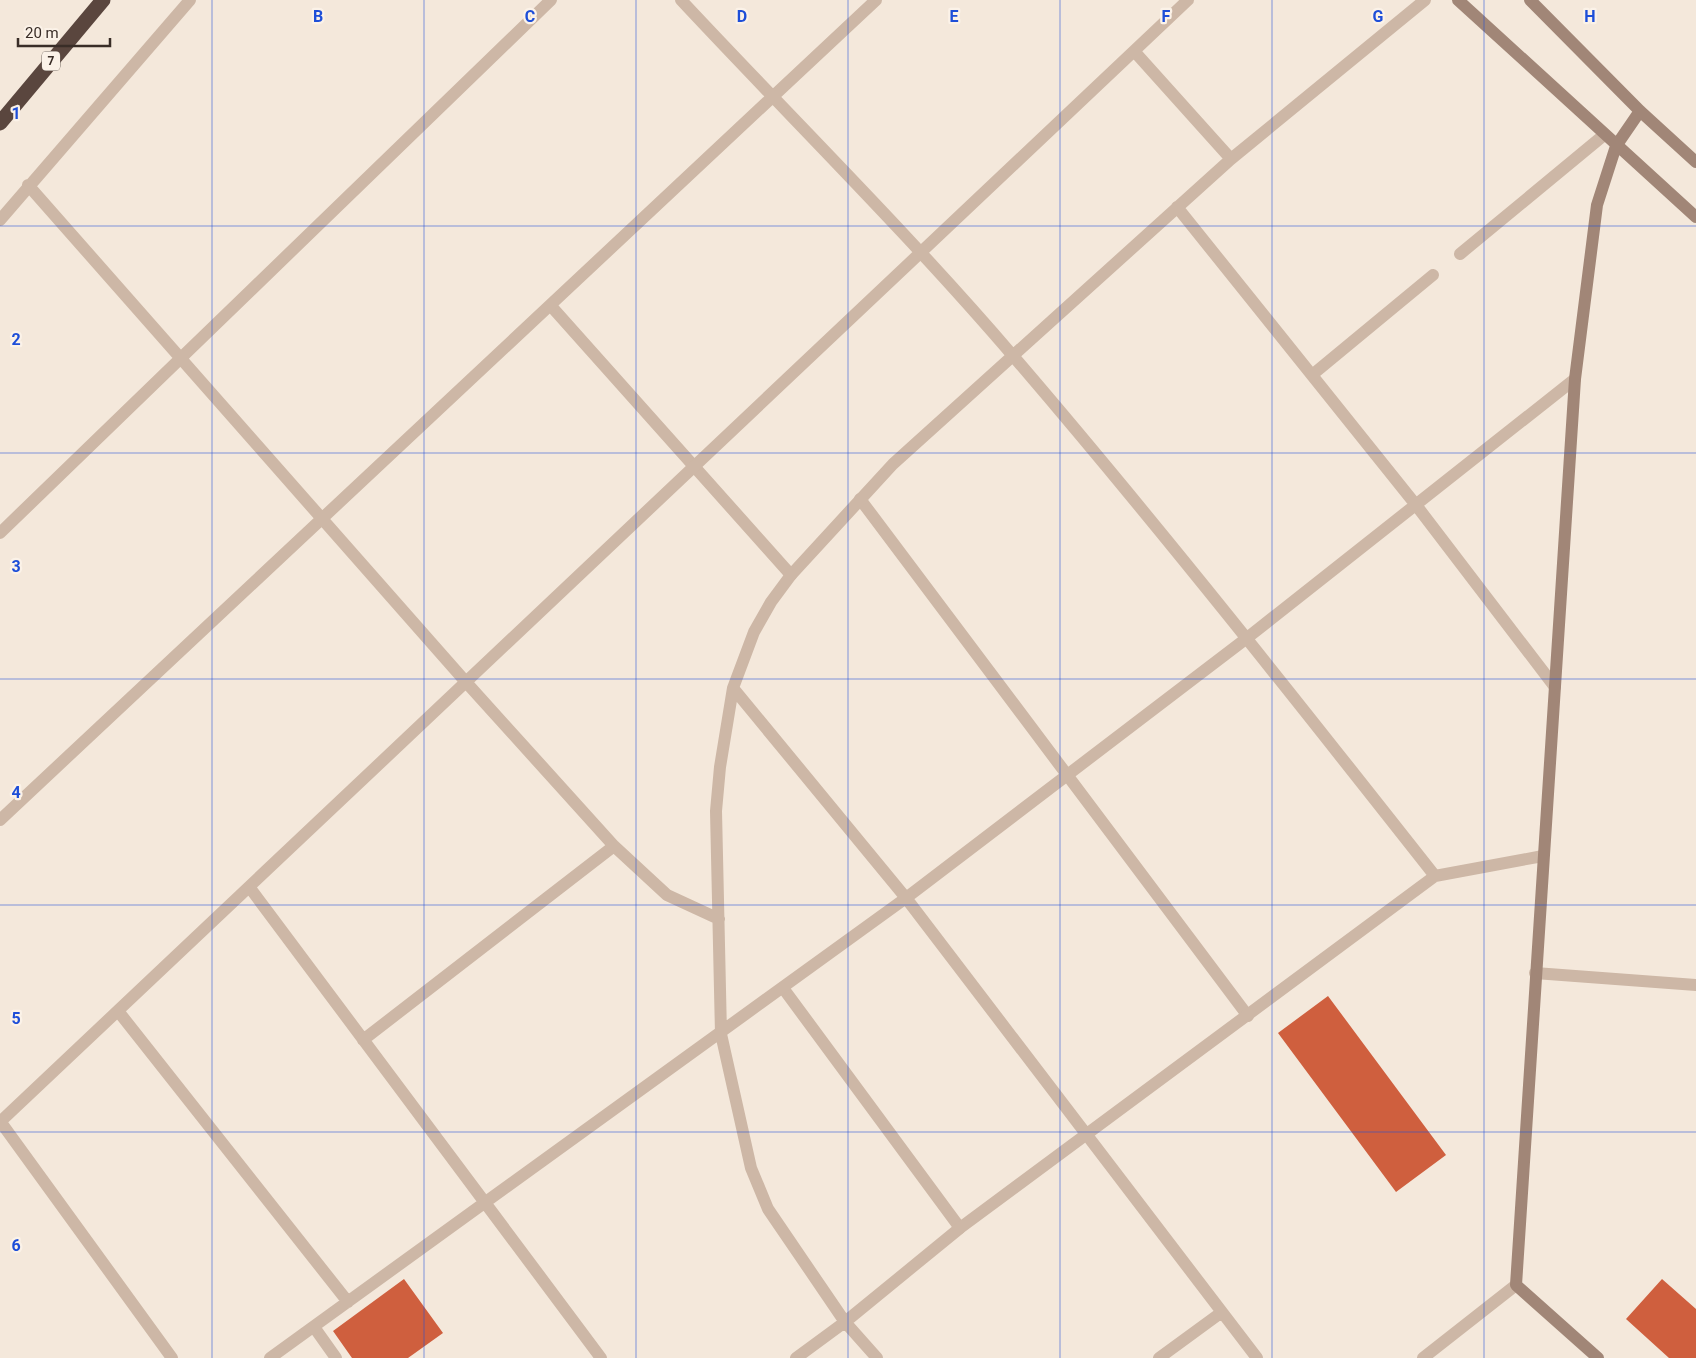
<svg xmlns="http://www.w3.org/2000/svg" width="1696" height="1358" font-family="Roboto,sans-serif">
<rect width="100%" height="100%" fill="#f4e8db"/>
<!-- building -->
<path fill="#cf5f3e" d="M1328 996 1446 1155 1396 1192 1278 1033Z
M404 1279 443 1333 408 1358H352L333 1331Z
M1662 1279 1696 1309V1358H1669L1626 1319Z"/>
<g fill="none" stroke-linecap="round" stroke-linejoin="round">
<!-- lane -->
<path stroke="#cdb7a6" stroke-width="12" d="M551 306 791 575
M860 499 1248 1016
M1535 973 1696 985
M783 988 960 1228"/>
<!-- street -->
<path stroke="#cdb7a6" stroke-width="12" d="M681 0C792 119 908 233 1014 357 1159 526 1297 701 1435 876
M1134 51 1231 159
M28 185 465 681 614 846 667 895 719 919
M1177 207 1416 505 1555 687
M0 220 190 0
M1460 254 1604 135
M1312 375 1433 275
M0 533 551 0
M733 688 906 898 1257 1358
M0 820 876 0
M250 888 601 1358
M118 1011 348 1302
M363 1040 614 846
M0 1121 172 1358
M0 1122 1188 0
M314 1327 336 1358
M270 1358 906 898 1247 638 1575 379
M796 1358 845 1322 960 1228 1435 876 1543 856
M877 1358 845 1322 768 1209 751 1168 721 1034 716 811 720 767 733 688 754 632 771 602 791 575 893 464 1231 159 1425 0
M1159 1358 1222 1312
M1423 1358 1516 1285"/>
<!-- secondary -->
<path stroke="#a18677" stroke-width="12" d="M1458 0 1696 217
M1530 0 1640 111 1696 162
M1598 1358 1516 1285 1575 379 1597 205 1616 146 1640 111"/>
<!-- highway -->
<path stroke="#5a463e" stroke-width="15" d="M0 123 103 0"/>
</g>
<!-- grid -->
<path fill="none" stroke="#1d4ed8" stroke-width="1" stroke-opacity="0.55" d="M212 0V1358M424 0V1358M636 0V1358M848 0V1358M1060 0V1358M1272 0V1358M1484 0V1358M0 226H1696M0 453H1696M0 679H1696M0 905H1696M0 1132H1696"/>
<g text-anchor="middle" stroke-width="4.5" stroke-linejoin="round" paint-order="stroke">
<!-- shield labels -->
<rect fill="#fbf2e8" stroke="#736861" stroke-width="1" x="42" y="51.5" width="18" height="19" rx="4"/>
<g font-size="12" font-weight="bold" fill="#392d27">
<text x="51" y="65">7</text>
</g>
</g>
<g font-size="16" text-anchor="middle" font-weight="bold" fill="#1d4ed8" stroke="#fbf2e8" stroke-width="4.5" stroke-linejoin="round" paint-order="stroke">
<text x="318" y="22">B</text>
<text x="530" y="22">C</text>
<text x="742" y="22">D</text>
<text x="954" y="22">E</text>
<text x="1166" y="22">F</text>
<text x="1378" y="22">G</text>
<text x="1590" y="22">H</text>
<text x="16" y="119">1</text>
<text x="16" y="345">2</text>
<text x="16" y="572">3</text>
<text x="16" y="798">4</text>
<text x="16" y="1024">5</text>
<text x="16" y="1251">6</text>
</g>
<!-- scale -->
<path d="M18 38v8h92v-8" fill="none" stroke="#392d27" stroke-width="2.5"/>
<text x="25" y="38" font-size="15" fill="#392d27" stroke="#fbf2e8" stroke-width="4" paint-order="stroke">20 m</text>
</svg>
